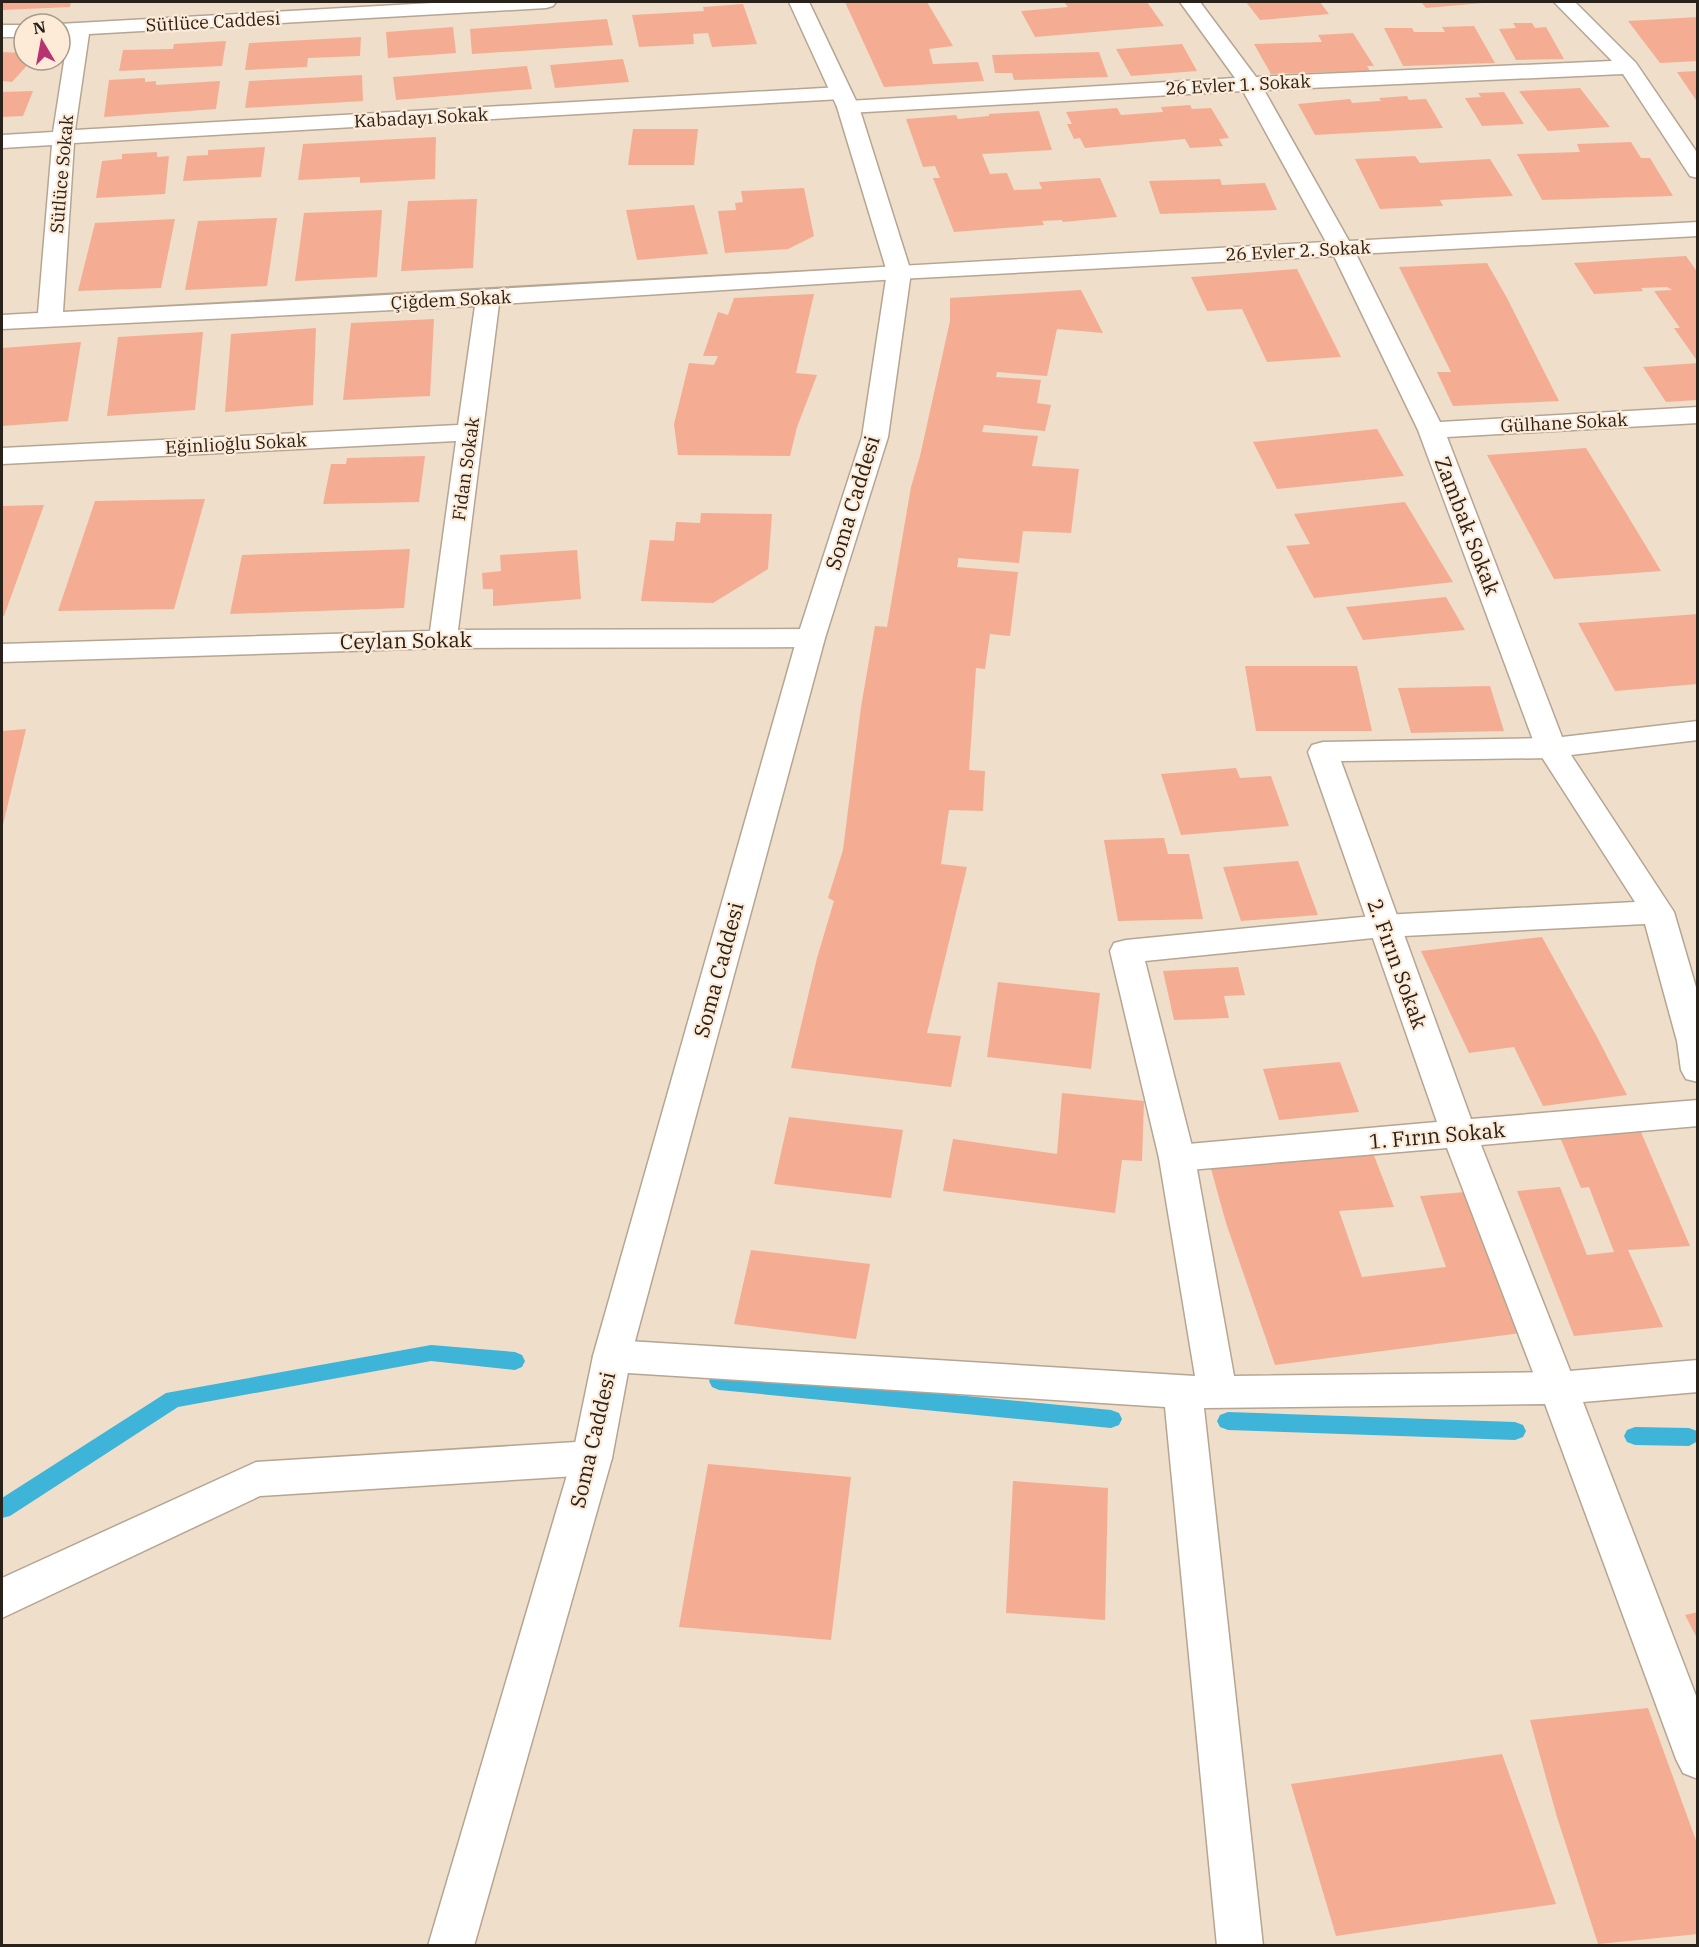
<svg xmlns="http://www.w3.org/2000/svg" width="1699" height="1947" font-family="'IBM Plex Serif',serif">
<rect width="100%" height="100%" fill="#efdeca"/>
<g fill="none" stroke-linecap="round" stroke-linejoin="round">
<!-- stream -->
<path fill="#3eb5d8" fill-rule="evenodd" d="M431 1345 515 1352 522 1355 525 1361 522 1367 515 1370 431 1361 178 1407 10 1516 2 1518V1498L166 1393Z
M719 1372 1111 1410 1119 1413 1122 1419 1119 1425 1111 1428 719 1390 712 1387 709 1381 712 1375Z
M1228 1412 1515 1422 1523 1425 1526 1431 1523 1437 1515 1440 1228 1430 1220 1427 1217 1421 1220 1415Z
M1635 1427 1689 1428 1697 1431 1698 1441 1689 1446 1635 1445 1627 1442 1624 1436 1627 1430Z"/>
</g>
<!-- building -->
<path fill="#f4ad93" d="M2 2H71L70 7 2 10Z
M845 2H927L953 46 929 49 933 64 978 62 984 81 884 87Z
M1064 2H1147L1164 26 1035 37 1021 11 1068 7Z
M1246 2H1320L1329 14 1260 20Z
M1421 2H1483V3L1426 8Z
M743 4 757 44 712 47 708 33 693 34 694 44 639 47 632 15 704 11 703 7Z
M1698 17V61L1660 63 1628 21Z
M607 19 613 45 472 54 470 29Z
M1513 23H1532L1535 28 1546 27 1564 59 1516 60 1499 29 1516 28Z
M1474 26 1495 63 1403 66 1384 28H1412L1414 32H1445L1442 27Z
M453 27 456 53 388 58 386 32Z
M1353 33 1374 66H1367L1370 71 1271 74 1254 44 1322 42 1318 35Z
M361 37 360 56 308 58 307 67 245 70 249 43Z
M226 41 222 66 119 71 123 50 173 49 174 44Z
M1182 44 1197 71 1131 76 1116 49Z
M2 52 24 53V60H32L12 82 2 81Z
M1099 52 1108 77 1014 80 1012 73H995L992 55Z
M623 59 629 82 555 88 550 65Z
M527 66 532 89 396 100 393 77Z
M1698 71V103L1677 72Z
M362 75 363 101 245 108 249 81Z
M145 78V82L156 81V85L220 81 216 109 104 117 109 80Z
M1580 88 1610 127 1548 131 1519 91Z
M33 91 23 116 2 117V92Z
M1504 92 1524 124 1482 126 1465 98 1481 97 1478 93Z
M1407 96 1409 100 1426 99 1443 128 1315 135 1298 104 1350 99 1352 103 1381 101 1379 98Z
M1190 105 1192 109 1211 108 1229 138 1219 139 1223 146 1190 148 1185 139 1085 148 1080 138 1074 139 1067 124H1072L1066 112 1117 108 1121 115 1163 112 1161 107Z
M1039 111 1052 150 982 154 990 174 1007 173 1014 190 1042 189 1039 182 1100 178 1117 217 1063 222 1062 220 1042 221 1044 225 954 232 933 178H940L935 166 923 167 906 119 956 115 958 119 989 116V114Z
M633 129H698L694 165H628Z
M436 137 435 179 360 183V177L298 180 303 144Z
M1631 142 1641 158H1650L1673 196 1542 200 1517 154 1580 152 1577 144Z
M265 147 261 177 183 181 187 156 208 155V150Z
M157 152V157L169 156 165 194 96 198 102 161 122 159V154Z
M1415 156 1420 163 1490 159 1513 196 1440 200 1443 206 1380 209 1355 159Z
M1220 179 1222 185 1265 183 1277 210 1160 214 1149 181Z
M804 188 814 236 788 249 725 253 718 211 736 210 735 203 743 202 741 191Z
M477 199 473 268 401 271 408 201Z
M694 205 708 254 637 260 626 210Z
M382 210 377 277 295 281 304 213Z
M277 218 267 286 185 290 198 221Z
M175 219 161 288 78 291 95 223Z
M1686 256 1698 273V362L1674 328H1680L1654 291 1672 290 1667 287 1641 288 1643 291 1594 294 1574 263Z
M1487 263 1507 298 1559 401 1453 406 1437 372H1451L1399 267Z
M1297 269 1341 357 1267 362 1242 309 1207 311 1191 277Z
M1081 290 1103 333 1057 329 1047 376 997 372 996 377 1041 380 1037 403 1051 405 1045 431 984 425 982 432 1038 436 1032 466 1079 469 1071 533 1023 531 1019 563 958 558V562L957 567 1018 572 1010 636 990 634 985 669 976 668 969 770 985 771 983 811 949 810 941 864 967 867 927 1033 961 1036 951 1087 791 1068 817 958 834 901 828 898 843 850 861 707 875 626 887 627 911 487 920 456 950 321V298Z
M814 294 796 373 817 375 797 427 790 456 678 455 674 424 689 363 714 365 718 356H703L718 312 728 315 734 298Z
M434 319 430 396 343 400 351 323Z
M316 328 313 405 225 412 231 334Z
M203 332 195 410 107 416 118 337Z
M81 342 68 421 2 426V348Z
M1698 363V400L1666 402 1643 367Z
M1377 429 1404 476 1277 489 1253 442Z
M1586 448 1623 508 1661 571 1554 579 1487 455Z
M425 456 419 502 323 504 331 464H346L347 458Z
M205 499 174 609 58 611 95 501Z
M1405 502 1453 582 1314 598 1286 546 1310 544 1294 514Z
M44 505 4 616H2V506Z
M701 513 772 514 768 569 713 603 641 601 650 540 674 541 676 522 700 523Z
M410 549 404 608 230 614 242 555Z
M577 550 581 599 493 606V589H483L482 573 501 571 500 555Z
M1446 597 1465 630 1363 640 1346 607Z
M1698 614V684L1615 691 1578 623Z
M1245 666H1357L1372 731H1256Z
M1490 686 1504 731 1411 733 1398 688Z
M26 729 2 829V731Z
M1236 768 1240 778 1271 776 1289 826 1181 835 1161 774Z
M1164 838 1168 854H1189L1203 919 1118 921 1104 840Z
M1298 861 1318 915 1241 921 1223 867Z
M1542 937 1597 1037 1627 1095 1543 1106 1514 1047 1469 1053 1421 951Z
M1238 967 1245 995 1224 996 1229 1018 1174 1020 1163 971Z
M998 982 1100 993 1091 1069 987 1057Z
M1340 1062 1359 1112 1279 1120 1263 1069Z
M1062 1093 1144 1101 1142 1161 1122 1160 1115 1213 943 1191 953 1139 1057 1154Z
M789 1117 903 1130 891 1198 774 1184Z
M1637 1123 1690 1246 1628 1250 1663 1327 1574 1336 1517 1191 1560 1187 1587 1255 1614 1252 1589 1187 1581 1188 1557 1130Z
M1371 1148 1394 1207 1339 1211 1362 1277 1446 1267 1420 1196 1465 1192 1521 1333 1275 1365 1226 1223 1210 1165Z
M751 1250 870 1264 856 1339 734 1324Z
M708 1464 851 1477 831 1640 679 1627Z
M1013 1481 1108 1488 1105 1620 1006 1613Z
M1698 1612V1640L1685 1615Z
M1648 1708 1698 1846V1934L1598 1944 1557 1817 1530 1720Z
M1502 1754 1556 1904 1336 1936 1291 1784Z"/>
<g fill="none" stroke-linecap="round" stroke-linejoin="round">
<defs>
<path id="service" d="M1551 738 1562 741 1566 748 1562 755 1551 758 1341 761 1471 1119 1698 1100V1126L1481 1145 1577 1388 1572 1399 1558 1404 1544 1399 1539 1388 1447 1148 1177 1171 1164 1168 1159 1158 1164 1148 1177 1145 1437 1122 1308 752 1312 745 1323 742Z"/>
<path id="minor" d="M450 2H556L553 6 546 8 89 34 75 130 841 87 849 88 852 93 849 98 841 99 74 143 63 312C484 291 905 265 1326 242L1243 91 848 113 840 112 837 107 840 102 848 101 1235 78 1180 2H1200L1256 77 1612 61 1554 2H1575L1636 63 1698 154V178L1690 176 1623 74 1264 90 1349 241 1698 222V236L1356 254 1440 422 1698 407V423L1447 437 1562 737 1698 721V740L1571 755 1674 912 1698 994V1082L1686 1079 1681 1070 1677 1041 1645 924 1383 937 1145 961 1195 1158 1234 1376 1558 1372 1698 1360V1392L1583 1402 1698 1701V1779L1683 1773 1676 1759 1545 1404 1204 1408 1263 1946H1217L1165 1407 612 1372 599 1367 593 1356 599 1345 612 1340 1195 1376 1159 1158 1110 951 1114 943 1126 940 1383 915 1635 902 1536 748 1418 430 1334 256 899 279 499 304 458 630 811 629 821 632 825 638 821 644 811 647 443 648 2 662V644L430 631 456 441 2 464V448L458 425 475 306 2 329V315L38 313 52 145 2 148V135L53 132 68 36H60L59 24Z
M2 25H24V37H2Z
M592 1441 606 1446 612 1458 606 1470 592 1475 260 1496 2 1618V1578L256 1462Z"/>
<path id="secondary" d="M789 2H809L859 107 911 272 888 437 825 638 631 1356 612 1458 474 1946H428L572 1458 593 1356 797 638 862 437 887 272 837 107Z"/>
</defs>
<!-- service casing -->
<use href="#service" stroke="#b6a592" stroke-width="3"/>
<!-- minor casing -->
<use href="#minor" stroke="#b6a592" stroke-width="3"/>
<!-- secondary casing -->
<use href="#secondary" stroke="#b6a592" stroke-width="3"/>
<!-- service -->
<use href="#service" fill="#fff" fill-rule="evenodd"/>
<!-- minor -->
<use href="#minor" fill="#fff" fill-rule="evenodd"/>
<!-- secondary -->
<use href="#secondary" fill="#fff" fill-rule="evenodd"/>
</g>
<g text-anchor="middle" stroke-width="4.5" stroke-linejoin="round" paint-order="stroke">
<!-- far-street labels -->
<g font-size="18" fill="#29221b" stroke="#fdebd7">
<text transform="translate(213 22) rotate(-3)" y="6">Sütlüce Caddesi</text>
<text transform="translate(1238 85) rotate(-3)" y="6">26 Evler 1. Sokak</text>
<text transform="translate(421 118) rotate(-3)" y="6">Kabadayı Sokak</text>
<text transform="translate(62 174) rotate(-85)" y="6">Sütlüce Sokak</text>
<text transform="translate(1298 251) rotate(-3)" y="6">26 Evler 2. Sokak</text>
<text transform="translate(451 300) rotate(-3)" y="6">Çiğdem Sokak</text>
<text transform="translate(1564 423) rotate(-3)" y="6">Gülhane Sokak</text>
<text transform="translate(236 444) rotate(-3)" y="6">Eğinlioğlu Sokak</text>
<text transform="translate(466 469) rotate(-82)" y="6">Fidan Sokak</text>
</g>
<!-- street labels -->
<g font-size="21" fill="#29221b" stroke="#fdebd7">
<text transform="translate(853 503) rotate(-73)" y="7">Soma Caddesi</text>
<text transform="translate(1467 526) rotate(69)" y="7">Zambak Sokak</text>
<text transform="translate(406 641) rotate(-1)" y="7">Ceylan Sokak</text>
<text transform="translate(1397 964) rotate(70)" y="7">2. Fırın Sokak</text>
<text transform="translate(719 970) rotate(-75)" y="7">Soma Caddesi</text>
<text transform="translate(1437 1136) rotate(-5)" y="7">1. Fırın Sokak</text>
<text transform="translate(593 1440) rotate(-77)" y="7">Soma Caddesi</text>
</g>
</g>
<!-- border -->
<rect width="1699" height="1947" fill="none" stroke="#29221b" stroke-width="6"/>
<!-- north arrow -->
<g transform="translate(42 42) rotate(350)"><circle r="28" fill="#fdebd7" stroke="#a89b8c" stroke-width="1.5"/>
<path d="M0-4.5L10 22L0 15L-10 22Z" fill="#ba316f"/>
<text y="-9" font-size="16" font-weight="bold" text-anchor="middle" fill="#29221b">N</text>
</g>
</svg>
